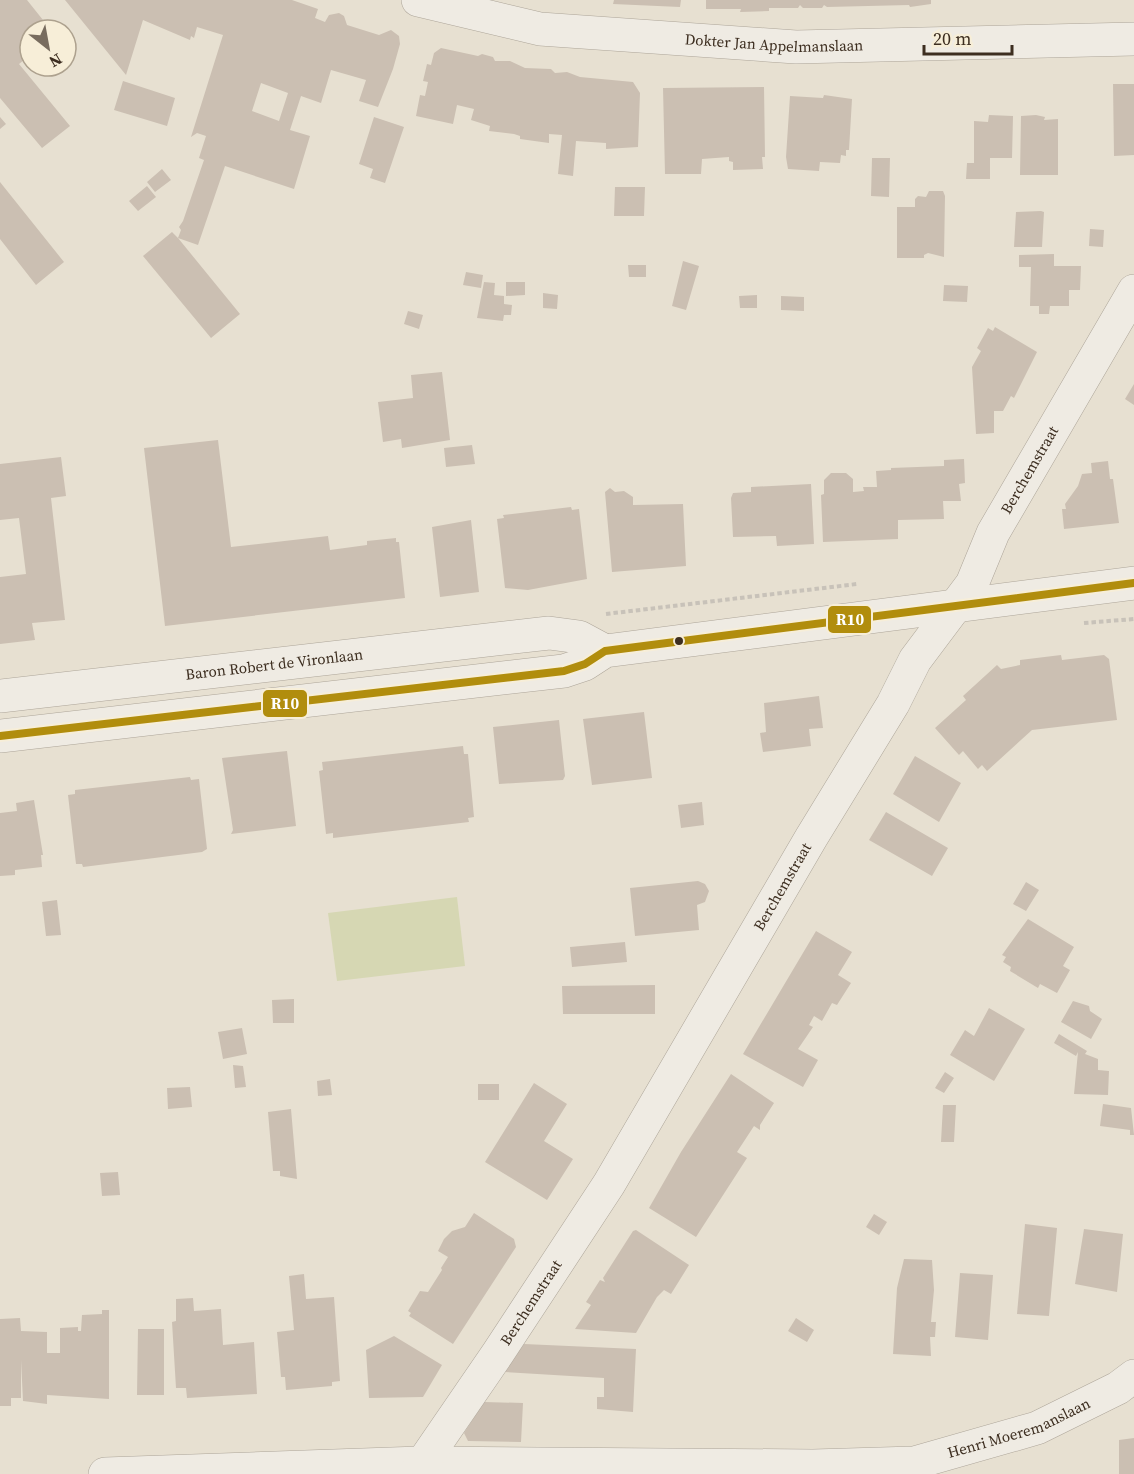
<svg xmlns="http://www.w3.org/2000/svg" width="1134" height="1474" font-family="'Source Serif 4',serif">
<rect width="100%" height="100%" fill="#e7e0d1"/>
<!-- green -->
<path fill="#d6d7b3" d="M457 897 465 966 337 981 328 913Z"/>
<!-- building -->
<path fill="#cbbfb2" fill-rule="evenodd" d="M0 0H27L51 30H30V55L19 64 70 126 42 148 0 98Z
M65 0H292L318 9 315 18 325 22 329 15 339 13 344 16 347 25 379 35 391 30 399 36 400 44 393 69 378 107 359 101 366 80 331 70 321 103 301 96 290 130 310 136 294 189 225 166 198 245 178 238 240 314 211 338 143 256 172 232 178 238 181 230 179 227 183 221 204 160 199 158 206 136 197 133 191 137 223 35 197 27 194 38 191 36 190 40 143 20 126 75ZM261 83 288 93 279 121 252 111Z
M614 0H681L680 7 613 4Z
M706 0H931V4L910 7 909 5 827 7 824 5 822 8H803L800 5 798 8H769V11L740 12 741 9H706Z
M441 48 478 56 482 54 493 57 495 61H510L525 68 551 69 555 73 567 72 580 77 633 82 640 93 638 147 606 149V143L576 141 573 176 558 174 562 135 549 134V143L520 139V136L514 134 489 131 490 126 471 120 474 109 457 105 453 124 416 116 420 95 425 96 428 82 423 81 427 64 431 65 434 53Z
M123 81 175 98 167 126 114 110Z
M1113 84H1134V155L1114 156Z
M764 87 765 157H762L763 169 733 170V162L729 161V157L702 159 701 174H665L663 88Z
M824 95 852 99 849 150H846V156L841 155 840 163 820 162 819 171 788 169 786 157 790 96 823 98Z
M989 115 1013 116 1012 158H990V179H966L967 163H974V121L988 122Z
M1036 115 1045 117 1044 120 1058 119V175H1020L1021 116Z
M0 117 6 124 0 129Z
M374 117 404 127 385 183 370 178 373 169 359 164Z
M872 158H890L889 197 871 196Z
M162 169 171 180 155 192 147 182Z
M0 182 64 262 36 285 0 239Z
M147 186 156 197 138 211 129 201Z
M615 187H645L644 216H614Z
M929 191H943L945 196 944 257 928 253 924 255V258H897V207H915V199L918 196 926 197Z
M1041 211 1044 212 1042 247H1014L1016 212Z
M1090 229 1104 230 1103 247 1089 246Z
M1054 254V266H1081L1080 290H1069V306H1050L1049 314H1039V306H1030L1031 267H1019V255Z
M683 261 699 266 686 310 672 306Z
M628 265H646V277H629Z
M466 272 483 275 481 288 463 285Z
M484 282 495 283 494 295 504 296V304L512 305 511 315H504L503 321 477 318Z
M506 282H525V295L506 296Z
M944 285 968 286 967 302 943 301Z
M543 293 558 295 557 309 543 308Z
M757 295V308H740L739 296Z
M781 296 804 297V311L781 310Z
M408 311 423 315 419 329 404 324Z
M995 327 1037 352 1014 398 1011 396 1003 411H994V433L976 434 972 367 981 351 977 348 988 328 993 331Z
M442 372 450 440 402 448 401 439 383 442 378 402 413 398 411 375Z
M1134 384V405L1125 399Z
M218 440 231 547 328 536 330 550 367 545V541L396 538V542H399L405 598 165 626 144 448Z
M472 445 475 464 446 467 444 448Z
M61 457 66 496 51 498 65 620 32 623 35 640 0 644V577L26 574 19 518 0 520V464Z
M964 459 965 483 959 484 961 501H943L944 519 898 520V539L823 542 821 495 824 494V480L831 473H846L853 479V492L864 491 863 487H877L876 471 891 470V468L944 466V460Z
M1108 461 1110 479H1113L1119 523 1064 529 1062 509H1066L1065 504 1078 486 1082 474 1092 473 1091 463Z
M811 484 814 544 777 546 776 536 733 537 731 498 733 493 751 492V487Z
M610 488 615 492 624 491 633 497V505L683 504 686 566 612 572 605 492Z
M571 507 572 510 579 509 587 579 528 590 505 588 497 519 504 518 503 515Z
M471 520 479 592 440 597 432 527Z
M1061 655 1062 660 1104 655 1109 659 1117 720 1032 730 987 771 982 765 978 769 963 751 959 755 935 728 966 700 963 696 997 665 1001 669 1020 665V660Z
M819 696 823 728 809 729 811 746 763 752 760 733 766 732 764 703Z
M644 712 652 778 592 785 583 719Z
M559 720 565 776 563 780 499 784 493 727Z
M463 746 464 754H468L474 817 468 818 469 822 333 838V833L326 834 319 771 323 770 322 762Z
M287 751 296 826 231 834 233 830 222 758Z
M915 756 961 783 939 822 893 794Z
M190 777 191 780 199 779 207 849 202 852 83 867 82 864H76L68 795 75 794V790Z
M34 800 43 855H41L42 867 15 870V875L0 876V813L17 811 16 803Z
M702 802 704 825 681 828 678 805Z
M886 812 948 848 932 876 869 840Z
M698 881 705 884 709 891 705 902 697 905 699 930 635 936 630 888Z
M1026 882 1039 890 1026 911 1013 904Z
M57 900 61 935 46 936 42 902Z
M1028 919 1074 947 1063 966 1070 970 1057 993 1040 984 1038 988 1010 971 1011 967 1003 962 1006 957 1002 955Z
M816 931 852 952 838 975 851 983 837 1005 832 1003 822 1021 814 1016 809 1025 813 1027 798 1049 818 1060 803 1087 743 1054Z
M625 942 627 962 572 967 570 947Z
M655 985V1014H563L562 986Z
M294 999V1023H273L272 1000Z
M1073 1001 1089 1006 1090 1011 1102 1019 1091 1039 1061 1022Z
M989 1008 1025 1029 994 1081 950 1055 965 1030 974 1036Z
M242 1028 247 1054 223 1059 218 1032Z
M1059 1034 1087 1051 1085 1054 1098 1059V1070L1109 1071 1108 1095 1074 1094 1078 1052 1076 1056 1054 1043Z
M233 1065 243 1066 246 1087 235 1088Z
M945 1072 954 1078 944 1093 935 1088Z
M731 1074 774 1103 760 1125V1130L754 1126 737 1152 747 1158 696 1237 649 1208 681 1152Z
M330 1079 332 1095 318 1096 317 1081Z
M534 1083 567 1104 544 1141 573 1159 547 1200 485 1162Z
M478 1084H499V1100H478Z
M190 1087 192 1107 168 1109 167 1088Z
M1103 1104 1131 1108 1134 1135H1130V1130L1100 1126Z
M943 1105H956L954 1142H941Z
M291 1109 297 1179 280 1176V1171H273L268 1112Z
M118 1172 120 1195 102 1196 100 1173Z
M474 1213 514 1239 516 1247 453 1344 409 1316 411 1313 408 1311 420 1291 428 1292 442 1270 441 1268 448 1257 438 1251 444 1239 452 1231 465 1227Z
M874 1214 887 1222 879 1235 866 1227Z
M1025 1224 1057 1228 1049 1316 1017 1314Z
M1084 1229 1123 1234 1117 1292 1075 1284Z
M636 1230 689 1265 671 1294 664 1290 657 1297 636 1333 575 1329 591 1305 586 1302 600 1280 605 1282 603 1278 633 1231Z
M904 1259 932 1260 934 1290 931 1322H936L935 1337H930L931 1356 893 1354 897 1288Z
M960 1273 993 1275 988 1340 955 1337Z
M304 1274 306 1299 334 1297 340 1381 332 1382V1386L286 1390 285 1377H281L277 1332 294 1330 289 1276Z
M193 1298 194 1311 221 1309 223 1345 254 1342 257 1394 187 1398 186 1388H176L172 1322 176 1321V1299Z
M102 1310H109V1399L47 1395V1404L23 1401 21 1360V1398H11V1406H0V1319L20 1318 21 1331 47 1332V1353H60V1328L78 1327V1331H81L82 1315 102 1314Z
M796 1318 814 1330 807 1342 788 1331Z
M138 1329H164V1395H137Z
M394 1336 442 1365 423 1397 369 1398 366 1350Z
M524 1344 636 1349 633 1412 597 1409V1397H604V1378L504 1372Z
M484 1402 523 1403 521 1442 468 1441 464 1433Z
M1134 1438V1474H1119V1440Z"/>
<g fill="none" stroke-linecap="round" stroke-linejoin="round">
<defs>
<g id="minor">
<path id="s1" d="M418 0 540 29 796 47 1134 39"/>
<path id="s2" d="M0 696 549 633 579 637 605 651"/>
<path d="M0 736 564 671 585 664 605 651 1134 583"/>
<path id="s3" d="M105 1474 420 1463 813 1466 914 1463 1037 1428 1118 1388 1134 1376"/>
<path id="s4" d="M415 1474 498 1353 609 1184 811 838 893 704 915 660 972 584 993 533 1134 291"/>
</g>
</defs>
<!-- minor casing -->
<use href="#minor" stroke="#ada599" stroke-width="34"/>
<!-- path -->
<path stroke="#c8c2b9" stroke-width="4" stroke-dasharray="4.5 3" stroke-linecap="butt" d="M606 614 857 584
M1084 623 1134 619"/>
<!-- minor -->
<use href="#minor" stroke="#efebe3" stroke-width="33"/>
<defs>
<path id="bus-1" d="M0 736 564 671 585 664 605 651 1134 583"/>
</defs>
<!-- bus-1 casing -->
<use href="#bus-1" stroke="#f7eed8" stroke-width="12"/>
<!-- bus-1 -->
<use href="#bus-1" stroke="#b18d0d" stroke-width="8"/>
</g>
<!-- markers -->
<circle fill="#3d2e20" stroke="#f7eed8" stroke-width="2" cx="679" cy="641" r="5"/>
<g text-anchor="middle" stroke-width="4.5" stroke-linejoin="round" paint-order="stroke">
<!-- street labels -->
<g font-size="15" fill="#3d2e20" stroke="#f7eed8">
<text dy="5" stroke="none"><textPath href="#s1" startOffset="360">Dokter Jan Appelmanslaan</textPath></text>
<text dy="5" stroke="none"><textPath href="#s4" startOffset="1179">Berchemstraat</textPath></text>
<text dy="5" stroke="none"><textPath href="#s2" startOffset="276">Baron Robert de Vironlaan</textPath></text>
<text dy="5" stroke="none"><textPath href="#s4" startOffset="693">Berchemstraat</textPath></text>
<text dy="5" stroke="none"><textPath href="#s4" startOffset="207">Berchemstraat</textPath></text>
<text dy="5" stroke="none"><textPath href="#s3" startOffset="920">Henri Moeremanslaan</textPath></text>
</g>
</g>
<g stroke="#f7eed8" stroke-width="2">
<rect x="827" y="605" width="45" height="29" rx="6" fill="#b18d0d"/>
<rect x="262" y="689" width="46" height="29" rx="6" fill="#b18d0d"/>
</g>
<g font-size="16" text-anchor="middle" font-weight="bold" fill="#fff">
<text x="850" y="625">R10</text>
<text x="285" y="709">R10</text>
</g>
<!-- north arrow -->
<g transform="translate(48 48) rotate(149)"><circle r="28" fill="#f7eed8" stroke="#ada18e" stroke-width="1.5"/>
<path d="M0-4.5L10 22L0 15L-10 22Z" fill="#786c5e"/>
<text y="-9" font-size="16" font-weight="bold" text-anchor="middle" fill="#3d2e20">N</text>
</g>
<!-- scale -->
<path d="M924 45v9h88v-9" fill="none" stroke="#3d2e20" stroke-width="3"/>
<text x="933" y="45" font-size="18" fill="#3d2e20" stroke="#f7eed8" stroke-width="4.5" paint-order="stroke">20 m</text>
</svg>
